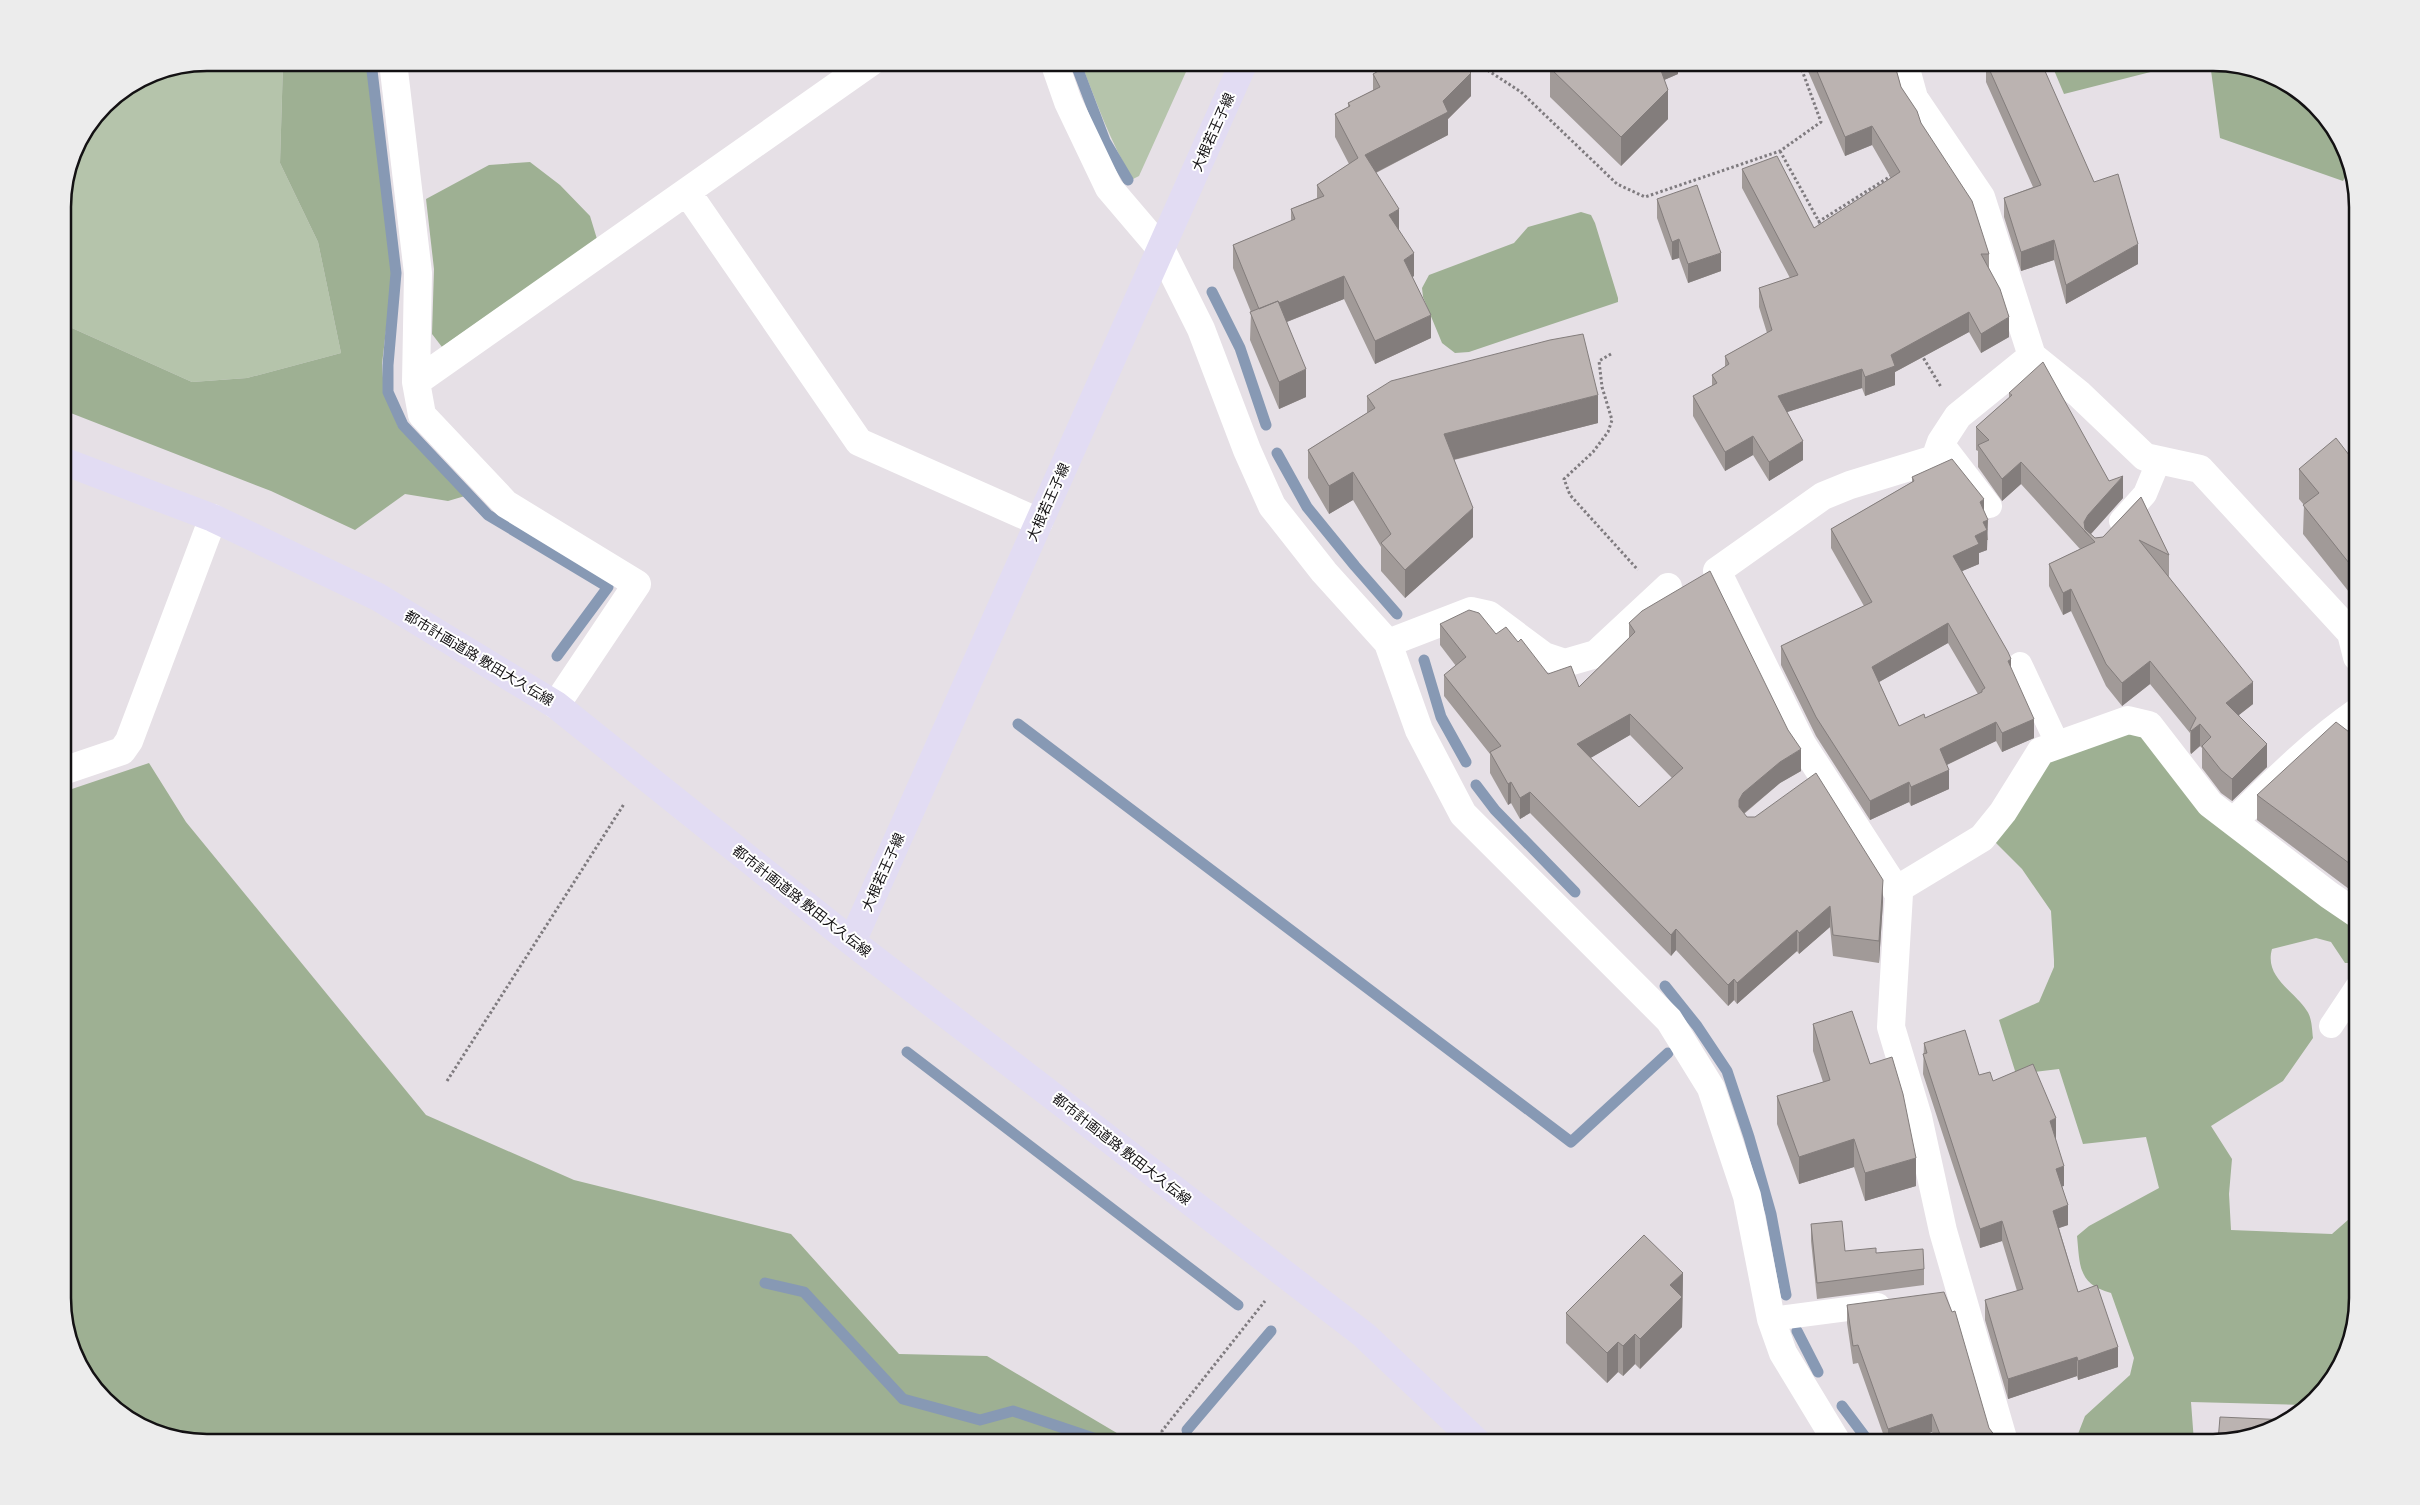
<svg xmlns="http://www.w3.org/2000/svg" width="2420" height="1505" font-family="'PT Sans Narrow','Noto Sans JP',sans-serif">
<rect width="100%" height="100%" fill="#e6e0e6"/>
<!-- green -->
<path fill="#b5c4ab" d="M208 63H283L280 163 318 242 341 353 247 378 192 382 63 324V198L77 144 105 105 152 73Z
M1081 63H1190L1139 176 1133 179C1110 142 1097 103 1081 63Z"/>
<!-- forest -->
<path fill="#9eb093" d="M283 63H367L393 271 382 364 384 392 398 426 465 496 448 501 405 494 355 530 271 491 63 410V324L192 382 247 378 341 353 318 242 280 163Z
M2051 63H2186L2064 94Z
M2210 63 2285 82 2338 135 2349 170 2343 181 2220 138Z
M530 162 560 185 590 216 597 239 442 347 432 334 434 269 426 199 489 165Z
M1581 212 1591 215 1595 223 1618 298V302L1469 352 1455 353 1442 343 1423 297 1422 288 1429 275 1514 243 1528 227Z
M2116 730 2148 735 2319 904 2357 929V963H2345L2331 942 2316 938 2272 949C2264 978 2294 990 2307 1011 2312 1018 2312 1030 2313 1038L2283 1081 2211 1126 2232 1159 2229 1194 2231 1230 2332 1234 2357 1212V1298L2338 1370 2303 1405 2191 1402 2194 1442H2082L2078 1434 2085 1416 2130 1375 2134 1358 2111 1293C2078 1284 2080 1266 2077 1236L2089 1226 2159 1188 2146 1137 2083 1144 2059 1069 2016 1074 1999 1020 2039 1002 2054 967V960L2051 911 2022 869 1994 841 2044 761Z
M149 763 186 822 426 1115 574 1180 791 1234 899 1354 987 1356 1132 1442H208L135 1423 82 1370 63 1307V792Z"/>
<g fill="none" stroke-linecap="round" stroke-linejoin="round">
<!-- stream -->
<path stroke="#8799b4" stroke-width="11" d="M371 62 396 273 388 365V392L403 425 488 515 608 587 557 656
M1075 62 1105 141 1128 180
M1212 292 1240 348 1266 425
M1277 453 1307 507 1355 566 1397 614
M1424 660 1441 717 1466 762
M1018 724 1571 1142 1668 1053
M1476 785 1495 810 1575 892
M1665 986 1697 1026 1727 1071 1749 1137 1771 1214 1786 1295
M907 1052 1238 1305
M765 1283 804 1292 903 1399 980 1420 1013 1411 1105 1442
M1797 1331 1818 1372
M1842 1406 1869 1442
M1187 1430 1271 1331"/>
<!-- path -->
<path stroke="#7f7b7f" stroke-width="3" stroke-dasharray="2.5 2.5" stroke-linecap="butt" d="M1475 62 1521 92 1617 184 1645 197 1780 151 1821 122 1799 62
M1780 151 1822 227
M1818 222 1894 174
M1611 354 1599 361 1602 387 1612 420 1608 432 1593 452 1564 479 1570 495 1638 570
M1921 354 1941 387
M447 1081 624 804
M1164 1442 1162 1431 1265 1301"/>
<!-- lane -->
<path stroke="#fff" stroke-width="24" d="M1941 442 1990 506
M2121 521 2145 494 2159 460
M2020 664 2058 745
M2331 1026 2357 987
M1771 1319 1878 1305"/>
<!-- street -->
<path stroke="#fff" stroke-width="28" d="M393 62 418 273 416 382 422 415 506 504 637 584 556 705
M1054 62 1068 102 1109 188 1161 249 1201 329 1247 450 1272 506 1324 572 1388 643 1419 730 1463 814 1669 1020 1711 1088 1747 1196 1771 1319 1783 1353 1837 1442
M1904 62 1914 98 1981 197 2032 356 2079 394 2145 457 2200 469 2351 633
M687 192 859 442 1039 522
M416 382 871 62
M2357 629 2351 633 2357 657
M1388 643 1471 611 1489 615 1544 656 1565 663 1596 654 1668 587
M63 771 122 751 129 741 213 518
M2234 821C2273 783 2312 743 2357 712
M1896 890 1982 838 2003 812 2041 751 2128 720 2149 725 2210 804 2329 895 2357 914
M2004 1442 1943 1231 1918 1117 1891 1027 1899 894 1802 744 1717 571 1823 496 1850 485 1935 459 1941 442 1958 416 2032 356"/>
<!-- secondary -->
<path stroke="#e2dcf3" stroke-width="28" d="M63 461 213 518 378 597 556 705 852 942 1364 1335 1477 1442
M852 942 1244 62"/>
</g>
<!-- wall -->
<path fill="#a19a98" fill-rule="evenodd" d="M1678 62V74L1664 80 1668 119 1621 166 1550 97V68Z
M1804 62H1894L1901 87 1921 123 1989 254V269L2009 337 1981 353 1969 332 1895 372V385L1865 396 1862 388 1787 412 1803 460 1769 481 1753 455 1725 471 1693 416V396L1712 386V375L1725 367V356L1767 333 1759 307V288L1790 278 1742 188V169L1814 228 1891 178 1872 145 1845 156Z
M1986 62 2094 182 2138 264 2066 304 2054 260 2021 271 2004 217V198L2033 187 1986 82Z
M1424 67 1471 96 1448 119V135L1376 173 1399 230 1414 276 1412 277 1431 338 1375 364 1344 299 1287 322 1306 397 1279 409 1250 340 1251 312 1233 268V245L1291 221V209L1317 198V185L1349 164 1335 137V114L1348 108V103L1373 90V74Z
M1657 199 1721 271 1688 283 1679 258 1672 260 1657 218Z
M2009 393 2109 481 2123 498 2091 534 2095 538 2103 537 2141 497 2169 555V577L2253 704 2239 715 2267 767 2232 801 2221 793 2202 768V748L2200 746 2191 754 2190 752V733L2150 684 2122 706 2106 686 2071 611 2063 615 2049 586V564L2080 549 2021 484 2002 501 1978 467V451L1976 450V427L2009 398Z
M1367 396 1598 423 1454 460 1473 537 1405 598 1381 571V547L1353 500 1329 514 1308 478V450L1367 413Z
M2356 464 2353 597 2303 534 2304 505 2299 499V469Z
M1912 477 1984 511 1988 540H1987V550L1979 553V564L1962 571 2011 670 2034 738 2002 752 1996 741 1947 765 1949 789 1911 806 1909 802 1870 820 1816 736 1781 665V646L1864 606 1831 548V529L1912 482ZM1948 643 1978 694 1925 718 1899 726 1879 682Z
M1629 623 1801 771 1780 783 1744 814 1747 817 1883 901 1879 963 1833 956 1830 927 1799 954 1797 951 1737 1004 1734 1000 1728 1006 1676 950 1671 956 1530 813 1520 819 1511 803 1508 805 1490 773V754L1444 696V675L1456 666 1440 645V624L1496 634 1518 642 1548 674 1579 687 1629 638ZM1630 735 1672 778 1639 807 1590 758Z
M2357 738V895L2257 820V795Z
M1813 1024 1870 1064 1916 1186 1865 1201 1854 1167 1799 1184 1777 1124V1096L1823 1082 1813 1051Z
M1924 1043 1979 1075 1993 1081 2056 1138H2055L2064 1186H2062L2068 1225 2059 1228 2078 1292 2118 1367 2078 1380 2077 1376 2008 1399 1985 1320V1300L2017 1291 2002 1241 1980 1248 1923 1074Z
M1811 1224 1845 1251 1876 1253 1924 1269V1285L1817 1299 1811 1241Z
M1683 1273 1682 1327 1640 1369 1635 1364 1623 1376 1618 1372 1607 1383 1566 1343V1313Z
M1847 1305 1989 1428 1997 1442H1936L1932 1432 1901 1442H1886L1858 1363 1853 1364 1847 1323Z"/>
<!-- shaded-wall -->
<path fill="#837d7c" d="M1655 62H1678V74L1655 84Z
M1471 73V96L1448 119V135L1365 178V155L1443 101Z
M1668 90V119L1621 166V137Z
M1872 126V145L1845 156V137Z
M1399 209V231L1389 215Z
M1679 239V258L1672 260V242Z
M2054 240V260L2021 271V252Z
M2138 244V264L2066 304V285Z
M1414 253V276L1404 283V260Z
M1721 253V271L1688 283V264Z
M1344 276V299L1259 333V310Z
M1969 312V332L1895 372V385L1865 396V377L1891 355Z
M1431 315V338L1375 364V341Z
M2009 317V337L1981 353V334Z
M1306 369V397L1279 409V382Z
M1862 369V388L1778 415V396Z
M1598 395V423L1444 462V434Z
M1753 436V455L1725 471V452Z
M1803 441V460L1769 481V462Z
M2021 462V484L2002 501V479Z
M1353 472V500L1329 514V486Z
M2123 476V498L2089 536 2084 531V522L2088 515Z
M1984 499V518L1980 502Z
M1473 508V537L1405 598V570Z
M1988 520 1987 550 1979 553V564L1953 575V556L1983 522Z
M2357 564V594L2353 597V568Z
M2071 589V611L2063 615V593Z
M1948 623V643L1872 686V667Z
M2011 659V678L2008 661Z
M2150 661V684L2122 706V683Z
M2253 682V704L2226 725V703Z
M1630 714V735L1577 766V744Z
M2034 719V738L2002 752V733Z
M1996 722V741L1940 768V749Z
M2200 724V746L2191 754V731Z
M2267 744V767L2232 801V779Z
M1801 749V771L1780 783 1743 814 1739 821V800L1743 793 1780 762Z
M1949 770V789L1911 806V787Z
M1511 782V803L1508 805V784Z
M1909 782V802L1870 820V801Z
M1530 792V813L1520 819V798Z
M1883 880V901L1879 963V941Z
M1830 906V927L1799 954V933Z
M1676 929V950L1671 956V935Z
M1797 930V951L1737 1004V983Z
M1734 979V1000L1728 1006V985Z
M2056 1118V1138L2050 1141V1121Z
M1854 1139V1167L1799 1184V1157Z
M1916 1158V1186L1865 1201V1173Z
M2064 1166V1186L2056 1188V1169Z
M2068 1205V1225L2053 1230V1211Z
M2002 1221V1241L1980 1248V1229Z
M1683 1273 1682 1327 1640 1369V1339L1670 1285Z
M1635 1334V1364L1623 1376V1346Z
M1618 1342V1372L1607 1383V1353Z
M2118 1347V1367L2078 1380V1361Z
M2077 1357V1376L2008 1399V1379Z
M1932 1414V1432L1901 1442H1888V1429Z"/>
<!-- building -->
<path fill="#bbb3b1" stroke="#837d7c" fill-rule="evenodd" d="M1395 62H1422L1424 67 1429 62H1460L1471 73 1443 101 1448 112 1365 155 1399 209 1389 215 1414 253 1404 260 1431 315 1375 341 1344 276 1279 303 1278 301 1259 309 1233 245 1295 219 1291 209 1324 196 1317 185 1358 158 1335 114 1350 106 1348 103 1380 87 1373 74Z
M1556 62H1658L1668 90 1621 137 1550 68Z
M1813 62H1894L1901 87 1917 111 1921 123 1972 201 1989 254H1981L2000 289 2009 317 1981 334 1969 312 1891 355 1895 366 1865 377 1862 369 1778 396 1803 441 1769 462 1753 436 1725 452 1693 396 1717 383 1712 375 1729 364 1725 356 1772 330 1759 288 1798 275 1742 169 1777 156 1814 228 1900 172 1872 126 1845 137Z
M1986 62H2041L2094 182 2118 174 2138 244 2066 285 2054 240 2021 252 2004 198 2041 185Z
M1697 185 1721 253 1688 264 1679 239 1672 242 1657 199Z
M1278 301 1306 369 1279 382 1250 312Z
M1583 334 1598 395 1444 434 1473 508 1405 570 1381 543 1391 534 1353 472 1329 486 1308 450 1375 408 1367 396 1391 381 1550 340Z
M2043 362 2109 481 2123 476 2088 515 2084 522 2085 529 2095 538 2103 537 2141 497 2169 555 2139 540 2253 682 2226 703 2267 744 2232 779 2221 770 2202 746 2211 737 2200 724 2191 731 2190 730 2196 718 2150 661 2122 683 2106 664 2071 589 2063 593 2049 564 2095 542 2021 462 2002 479 1978 445 1989 440 1976 427 2012 395 2009 393Z
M2336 438 2356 464 2357 463V564L2353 568 2303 505 2319 493 2299 469Z
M1952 459 1984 499 1980 502 1988 520 1983 522 1987 530 1975 536 1979 544 1953 556 2008 652 2011 659 2008 661 2034 719 2002 733 1996 722 1940 749 1949 770 1911 787 1909 782 1870 801 1816 717 1781 646 1872 602 1831 529 1914 481 1912 477ZM1948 623 1985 688 1982 690V692L1925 718 1924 714 1899 726 1872 667Z
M1710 571 1788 730 1801 749 1780 762 1743 793 1739 800V807L1747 817H1755L1816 773 1883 880 1879 941 1833 935 1830 906 1799 933 1797 930 1737 983 1734 979 1728 985 1676 929 1671 935 1530 792 1520 798 1511 782 1508 784 1490 752 1501 746 1444 675 1466 657 1440 624 1469 610 1479 613 1496 634 1506 627 1518 642 1521 639 1548 674 1571 666 1579 687 1635 632 1629 623 1642 611ZM1630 714 1683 768 1639 807 1577 744Z
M2336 722 2357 738V869L2257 795Z
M1852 1011 1870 1064 1892 1057 1903 1094 1916 1158 1865 1173 1854 1139 1799 1157 1777 1096 1830 1080 1813 1024Z
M1965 1030 1979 1075 1990 1072 1993 1081 2033 1064 2056 1118 2050 1121 2064 1166 2056 1169 2068 1205 2053 1211 2078 1292 2097 1285 2118 1347 2078 1361 2077 1357 2008 1379 1985 1300 2023 1289 2002 1221 1980 1229 1923 1054 1927 1053 1924 1043Z
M1842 1221 1845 1251 1876 1248V1253L1923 1249 1924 1269 1817 1283 1811 1224Z
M1644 1235 1683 1273 1670 1285 1682 1297 1640 1339 1635 1334 1623 1346 1618 1342 1607 1353 1566 1313Z
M1944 1292 1952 1312 1955 1311 1989 1428 1995 1436 1997 1442H1943L1932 1414 1888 1429 1858 1345 1853 1346 1847 1305Z
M2220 1417 2288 1420 2285 1423 2218 1441Z"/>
<g text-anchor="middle" stroke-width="4" stroke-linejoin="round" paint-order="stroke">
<!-- street labels -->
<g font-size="14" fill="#131113" stroke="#fff">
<text transform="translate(1213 132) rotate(-66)" y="5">大根若王子線</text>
<text transform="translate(1048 502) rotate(-66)" y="5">大根若王子線</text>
<text transform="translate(479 658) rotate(31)" y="5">都市計画道路 敷田大久伝線</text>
<text transform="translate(883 872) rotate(-66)" y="5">大根若王子線</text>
<text transform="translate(802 901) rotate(38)" y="5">都市計画道路 敷田大久伝線</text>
<text transform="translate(1122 1149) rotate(38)" y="5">都市計画道路 敷田大久伝線</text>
</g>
</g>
<!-- crop -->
<path d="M0 0H2420V1505H0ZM207 71H2213A136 136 0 0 1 2349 207V1298A136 136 0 0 1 2213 1434H207A136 136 0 0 1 71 1298V207A136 136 0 0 1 207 71Z" fill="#ececec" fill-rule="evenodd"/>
<path fill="none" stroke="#131113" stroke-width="2.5" d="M207 71H2213A136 136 0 0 1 2349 207V1298A136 136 0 0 1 2213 1434H207A136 136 0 0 1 71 1298V207A136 136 0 0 1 207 71Z"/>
</svg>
